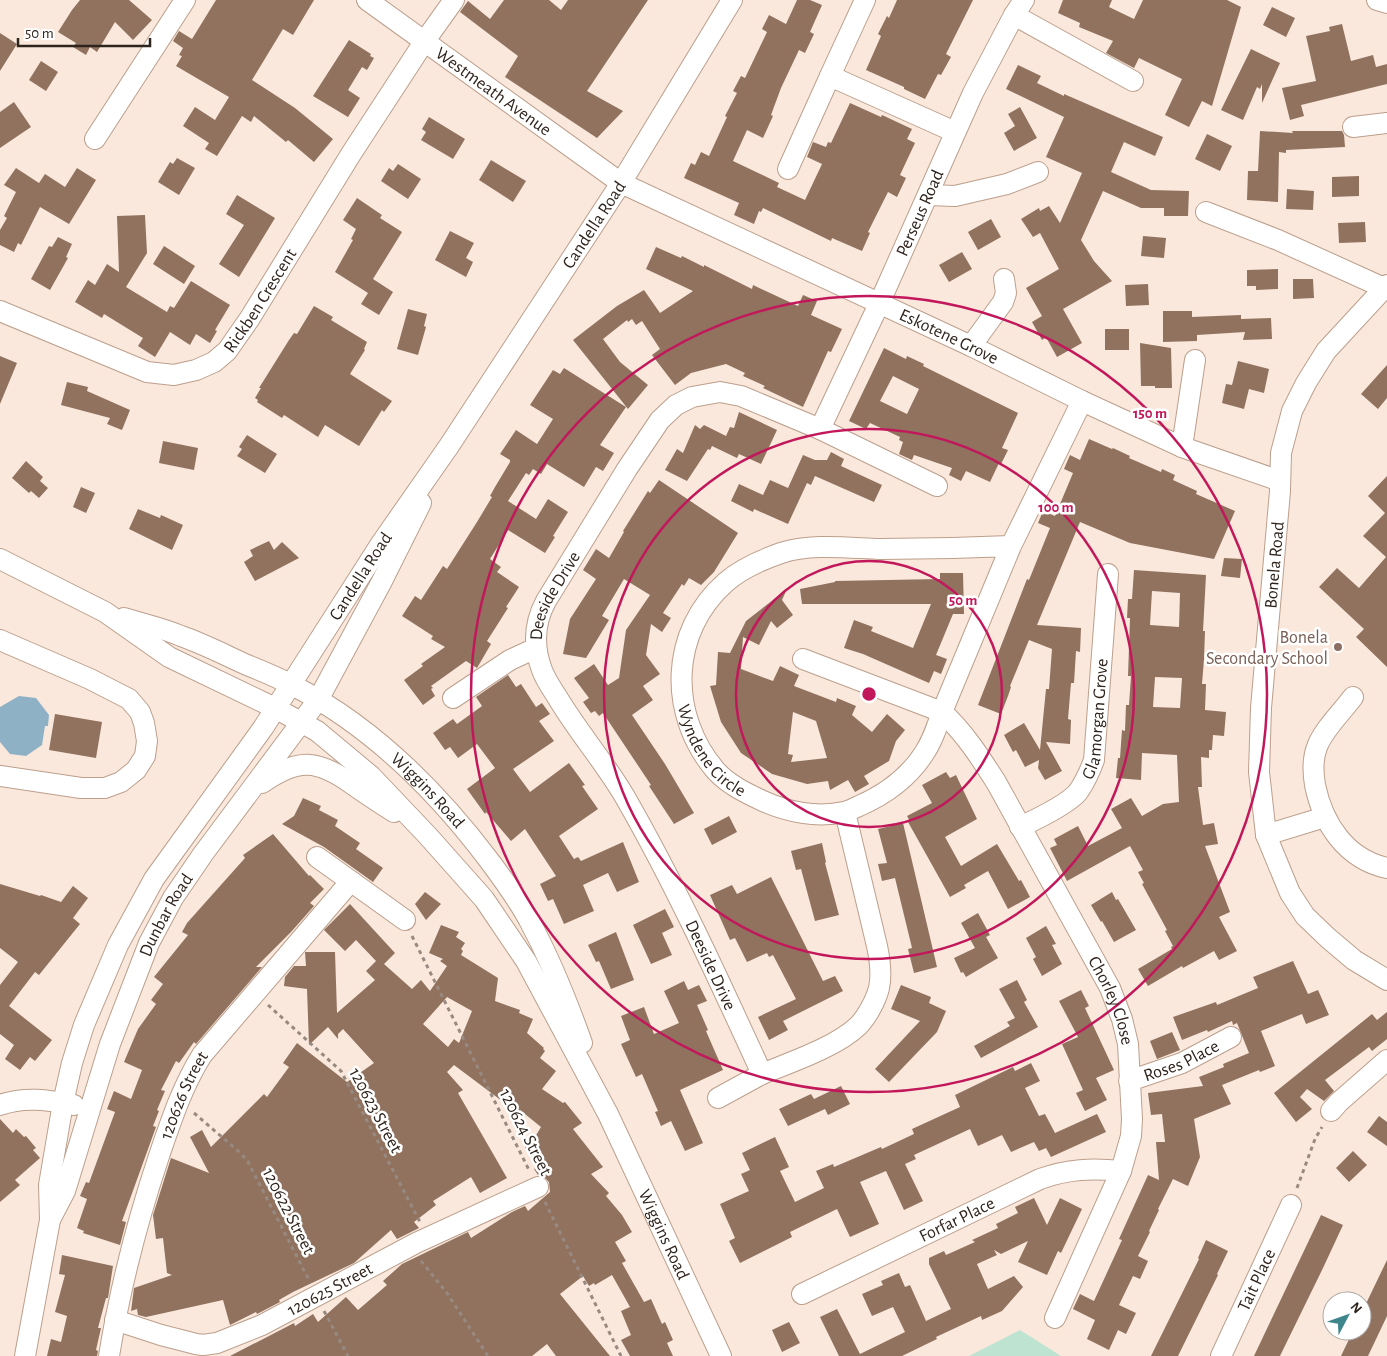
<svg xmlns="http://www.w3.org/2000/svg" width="1387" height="1356" font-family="'Alegreya Sans',sans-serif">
<rect width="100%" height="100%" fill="#fae8dc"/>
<!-- green -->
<path fill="#bfe3d1" d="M1020 1330 1061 1356H969Z"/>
<!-- water -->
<path fill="#8fb1c6" d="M19 696 36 698 49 715 48 726H45L42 745 26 756 10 754 0 742V707Z"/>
<!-- building -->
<path fill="#90725f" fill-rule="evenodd" d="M80 0H129L152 20 133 40 115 22 97 52 90 47 86 55 73 47 76 43 58 32 72 10Z
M216 0H314L293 35 283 29 252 80 295 108 333 139 314 162 288 140 286 142 254 116 251 122 242 116 217 156 205 149 209 143 183 126 195 107 215 120 229 97 176 66 182 56 179 55 183 48 173 41 179 31 192 39Z
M504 0H549L561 10 568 0H648L587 91 623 111 597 138 505 77 518 56 460 12 468 1 490 19Z
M797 0H810L822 5 810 32 814 34 805 53 799 50 781 88 771 115 773 116 763 138 747 130 733 161 779 183 777 187 805 200 822 164 807 157 813 142 826 147 828 142 831 143 850 103 881 117 882 115 912 129 907 139 915 143 900 175 906 178 897 197 888 192 868 232 870 233 862 251 832 238 831 241 763 208 761 212 759 211 754 224 734 215 739 203 684 178 691 163 695 165 701 152 709 156 727 117 725 116 737 93 733 91 741 76 745 78 767 32 762 29 769 15 786 24Z
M897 0H973L946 54 951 57 941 75 938 74 925 99 904 89V87L866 70 881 36 878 34 887 16 889 18Z
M1063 0H1112L1109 7 1134 19 1143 0H1227L1241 7 1212 106 1202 101 1189 127 1165 115 1182 79 1139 58 1134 68 1106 53 1113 41 1079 27 1080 23 1058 13Z
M1272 7 1295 18 1286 37 1263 25Z
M1342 24 1351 61 1373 55 1376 67 1387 64V84L1301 105 1304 116 1290 120 1282 88 1316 81 1306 36 1330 31 1329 27Z
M0 33 17 44 0 71Z
M349 40 371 54 370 56 374 58 367 70 362 67 348 90 360 98 348 117 313 96Z
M1251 49 1280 63 1262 103V84L1260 89 1257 87 1243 120 1221 110Z
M41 61 58 72 46 91 29 80Z
M1018 65 1041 76 1037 83 1064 96V94L1163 137 1155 156 1124 142 1111 172 1151 190 1189 191 1188 216H1164V208H1141L1103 191 1081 240 1094 261 1112 281 1063 309 1082 343 1057 357 1046 337 1042 340 1032 322 1042 316 1026 288 1059 269 1040 233 1033 237 1021 219 1039 208 1040 211 1049 206 1060 223 1082 173 1046 157 1064 117 1006 89Z
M14 102 31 127 0 148V112Z
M1020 107 1037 138 1014 151 1004 133 1015 126 1008 114Z
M429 117 465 139 453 159 421 140 426 132 422 129Z
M1260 131 1293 133 1292 131H1342L1344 135 1345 147 1286 150V153L1279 152 1278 202 1247 200 1248 171H1258Z
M1207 134 1232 146 1220 171 1195 159Z
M177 158 195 168 179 195 158 182 170 162 173 164Z
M491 160 526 181 513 202 479 180Z
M398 164 421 179 408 199 381 181 389 168 393 171Z
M16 168 39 183 45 174 65 187 77 168 96 180 69 224 40 207 21 245 18 243 14 252 0 245V230L7 218 4 216 16 192 4 185Z
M1359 176V196L1332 197V177Z
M1287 189 1314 191 1313 210 1286 209Z
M237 195 275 218 239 277 219 264 244 225 226 214Z
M357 198 382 215 380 218 402 232 373 279 393 292 379 315 361 304 368 293 335 272 353 240 351 239 356 229 343 220Z
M145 215 147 253 126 287 167 312 170 306 174 308 191 281 230 305 215 330 217 331 210 343 196 334 190 345 170 332 155 357 138 346 143 338 104 314 102 318 75 302 88 280 95 285 107 264 119 272 117 216Z
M991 219 1001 237 978 250 968 232Z
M1365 222 1366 242 1339 243 1338 223Z
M450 231 474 243 466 258 473 262 466 277 435 260Z
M1143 236 1166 238 1164 258 1141 256Z
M58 237 72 244 66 257 68 258 50 290 31 279 49 246 52 247Z
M164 246 195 266 184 284 153 264Z
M656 247 681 258 682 256 704 267V265L752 289 753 285 798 306 803 295 817 301 811 315 842 329 831 352 828 351 803 407 763 388 765 386 743 376 745 373 726 364 691 373 675 385 652 355 660 349 642 321 636 325 632 319 628 322 627 320 603 339 620 362 648 385 628 409 573 340 617 306 644 290 660 313 693 291 646 269Z
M962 252 972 269 949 282 939 265Z
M1278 269V289L1256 290V286H1247V270Z
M1293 279H1313L1314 298 1293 299Z
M1148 284 1149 305 1126 306 1125 285Z
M314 306 333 317 331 320 367 342 364 349 365 350 350 374 392 401 384 412 382 410 359 446 325 425 318 437 284 415 282 418 257 402 258 400 255 398 261 388H259L289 340 294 333 297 334Z
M408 309 427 314 424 326 426 327 418 355 397 349Z
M1163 311H1192V317L1241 315V319L1271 318 1272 339 1243 340 1245 332 1197 335V341L1163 342Z
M1105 329H1129V350H1105Z
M1140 343 1171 348 1172 388H1155V386H1141Z
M884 348 906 359 907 356 924 364 923 366 1018 413 1002 448 1008 450 1001 464 999 463 990 482 966 471 961 481 949 475 952 468 914 455 912 460 899 454 903 442 899 440 900 437 870 423 866 429 849 421ZM893 376 919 389 907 414 880 401Z
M0 356 17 363 0 404Z
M1238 361 1269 369 1264 393 1249 389 1244 409 1222 403 1226 384 1232 385Z
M1387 365V398L1378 409 1361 394Z
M564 368 626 407 600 445 614 453 603 471 596 467 584 487 547 464 541 474 533 469 529 475 526 473 508 501 536 519 548 499 568 512 553 536 555 537 545 553 508 530 490 559 501 567 497 572 519 587 506 607 508 608 487 641 491 644 477 668 466 661 431 686 433 688 431 689 435 696 423 705 404 680 423 666 421 664 445 647 431 639 433 636 402 616 415 596 421 600 443 566 447 569 477 522 492 497 490 496 495 487 510 462V460L500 454 516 430 537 444 553 419 530 405 553 370 560 374Z
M67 382 88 387 87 391 130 410 122 430 107 424 110 418 61 405Z
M739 412 777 430 761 464 739 454 737 458 712 446 710 450 708 449 687 481 665 470 677 449 683 453 695 425 700 429 704 425 726 436 730 427 734 428Z
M247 435 277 454 265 473 237 456 242 449 239 447Z
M1089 439 1112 449 1113 448 1130 456 1129 458 1161 472 1162 469 1175 475 1173 480 1197 491 1196 494 1235 511 1214 559 1130 543 1080 522 1037 625 1081 628 1080 652 1076 651 1074 683H1071L1068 719 1071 720 1070 744 1046 742 1062 771 1045 780 1038 768 1039 760 1025 767 1016 750 1013 752 1004 735 1024 723 1040 750 1046 689H1049L1052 649 1029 640 1010 686 1011 687 1008 696 1001 714 978 705 1027 579 1029 580 1050 528 1038 523 1043 511 1055 516 1073 473 1064 469 1070 455 1080 460Z
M163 441 198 448 194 470 159 463Z
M831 452 844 459 841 466 882 485 874 502 815 476 811 485 807 483 788 524 754 509 753 512 731 501 739 484 763 495 770 480 788 488 803 455 815 460H827Z
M26 461 43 477 40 481 48 488 39 498 31 491 29 493 12 478Z
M1387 476V667L1356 637 1364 629 1319 587 1337 568 1359 588 1386 557 1363 536 1385 513 1368 496Z
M659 480 738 533 714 572 701 585 689 578 684 586 682 584 663 613 671 618 662 632 651 624 646 655 660 674 643 686 653 700 632 715 665 764 694 813 674 824 649 786 651 785 603 713 599 716 595 711 591 713 583 702 589 698 574 678 594 664 608 685 619 678 626 630 650 595 624 579 602 616 609 620 586 658 563 654 570 619 596 579 583 570 596 549 609 558 624 532 623 531 648 491 650 493Z
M81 487 95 493 86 513 73 507Z
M138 509 160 518 161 515 183 525 172 550 129 529Z
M269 541 274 550 282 542 299 558 255 581 244 562 253 556 250 550Z
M1224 558 1242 559 1240 578 1221 576Z
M1134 570 1206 575 1203 631H1205L1204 659 1202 684H1206L1205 710 1226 712 1224 736 1213 735 1212 750H1209V758L1201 757 1202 787H1198L1203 825 1214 823 1218 844 1205 846 1230 912 1219 917 1237 951 1219 960 1214 951 1183 968 1182 966 1148 986 1138 969 1172 949 1171 947 1173 946 1165 931 1167 930 1142 884 1144 883 1138 872 1143 870 1130 846 1067 881 1050 848 1057 845 1054 839 1078 826 1088 846 1122 828 1111 809 1131 798 1142 816 1163 804 1179 802 1177 755 1142 753 1141 780 1116 778 1118 758H1120L1122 730 1125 731 1126 705H1129L1131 676H1128L1130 618H1127L1128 599H1132ZM1152 591 1180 593 1179 627 1150 625ZM1155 677 1182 678 1180 708 1153 707Z
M940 573H963L964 614H953L936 655 947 659 941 674 934 671 929 683 863 654 844 648 854 620 873 627 871 631 913 648 931 604H802L800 589 835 582V581L940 579Z
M787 589 782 600 793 615 777 628 771 621 759 645 743 637 741 669 773 681 780 666 799 675 794 686 836 702 837 698 856 706 852 715 872 732 887 714 905 730 896 741 889 761 864 776 869 784 855 792 848 780 830 790 828 781 807 784 772 774 741 753 721 722 710 686 716 685 718 652 730 653 746 621ZM793 712 816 721 827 758 791 762 793 755 788 754Z
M508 675 516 687 521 684 536 707 542 703 550 714 539 721 554 741 513 769 530 792 569 763 585 785 582 786 598 809 559 836 574 859 578 857 581 861 623 842 639 882 617 892 608 873 583 885 594 911 564 924 553 899 548 901 540 884 556 876 525 829 511 841 486 812 485 814 467 789 495 768 477 744 458 758 450 747 445 750 433 733 453 719 457 724 482 706 476 697Z
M55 714 102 722 96 758 49 750Z
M946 772 950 778 956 775 977 819 945 837 961 866 997 844 1019 881 1021 880 1030 897 1008 909 988 871 964 885 966 888 950 897 908 822 910 821 907 816 932 803 922 785Z
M303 798 321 806 319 810 338 820 335 826 360 843 356 849 383 868 373 882 324 847 282 824 294 816Z
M729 816 737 832 712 845 704 829Z
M903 823 937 967 914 973 908 949 912 948 895 878 882 881 878 864 887 863 878 829Z
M273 834 309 876 310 875 324 889 310 903 314 906 291 932 256 967H262L196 1044 194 1042 179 1063 176 1061 161 1090 165 1091 157 1110 159 1111 153 1126 156 1127 122 1221 126 1222 120 1245 83 1233 84 1231 77 1228 87 1199 80 1196 86 1182 89 1183 115 1112 107 1109 114 1091 131 1099 142 1070 124 1062 138 1029 156 1004 151 1000 163 984 154 977 188 935 182 932 187 923 245 858 243 855Z
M822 843 826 862 825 863 839 915 815 921 801 869 796 870 791 851Z
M771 877 823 981 835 976 843 991 783 1021 788 1030 769 1040 758 1017 796 999 773 955 769 957 767 953 747 962 735 938 730 940 710 895 732 885 737 894Z
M0 884 40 896 41 895 61 902 73 886 88 898 73 918 80 924 39 975 35 972 9 1006 52 1040 35 1061 30 1057 20 1070 5 1059 14 1045 0 1034V985L18 962 0 948Z
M425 892 441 904 426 920 415 904Z
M1112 892 1116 900 1118 899 1136 930 1114 942 1102 921 1101 922 1091 905Z
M350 904 395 953 384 964 412 989 421 980 430 991 447 966 440 961 443 959 429 953 441 925 459 932 456 937 465 943 461 949 463 951 461 955 498 978 495 1001 520 1010 519 1013 533 1019 527 1033 544 1048 543 1049 545 1051 540 1058 556 1071 542 1089 563 1103 565 1102 582 1123 573 1129 603 1167 591 1174 609 1193 606 1196 622 1215 632 1232 615 1242 626 1261 622 1263 644 1302 651 1299 662 1324 665 1322 673 1340 667 1343 673 1356H630L621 1340 631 1335 621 1311 630 1307 612 1275 595 1285 594 1283 589 1286 583 1276 560 1294 610 1356H556L547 1344 532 1356H230L294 1323 295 1326 313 1314 318 1322 346 1297 358 1310 387 1285 383 1281 402 1264 468 1232 471 1238 512 1212 525 1206 528 1211 550 1192 549 1182 544 1177 538 1175 534 1169 539 1166 525 1147 532 1142 541 1127 520 1110 518 1113 454 1065 447 1072 463 1090 458 1093 507 1178 480 1193 471 1177 433 1201 436 1205 414 1222 419 1228 397 1239 391 1230 354 1263 293 1292 279 1300 280 1302 257 1314 256 1312 230 1325 223 1300 146 1317 138 1315 137 1309 131 1311 134 1288 172 1275 167 1273 163 1238 156 1239 153 1215 171 1158 209 1173 190 1137 202 1130 211 1147 264 1094 267 1097 289 1067 283 1063 297 1043 347 1082 374 1063 343 1029 338 1034V1039L328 1027 309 1045 307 989 284 986 285 977 294 966H306L305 952H335L337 1013 375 980 366 971 376 961 356 940 345 951 324 930ZM447 997 472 1011 459 1043 454 1039 448 1047 423 1024Z
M665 909 674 927 662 933 672 955 651 964 633 925Z
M978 913 990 935 986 937 998 958 966 977 963 972 961 973 954 958 975 948 961 923Z
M1046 926 1056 944 1052 945 1062 964 1042 976 1033 959 1036 957 1026 938Z
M616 932 634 980 611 989 599 961 596 962 588 945Z
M1293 961 1308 994 1318 990 1329 1015 1306 1024 1302 1014 1261 1031 1275 1066 1260 1072 1259 1070 1222 1085 1231 1104 1194 1119 1200 1157 1188 1186 1173 1179 1158 1209 1159 1210 1149 1231 1150 1232 1138 1256 1148 1261 1140 1279 1133 1276 1119 1305 1136 1313 1126 1334 1118 1330 1109 1350 1087 1339 1095 1320 1073 1309 1080 1294 1094 1301 1122 1240 1119 1239 1148 1175 1159 1180 1156 1142H1165L1162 1114 1151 1115 1148 1093 1203 1086 1199 1077 1224 1067 1223 1064 1249 1053 1237 1023 1233 1025 1232 1021 1208 1032 1207 1030 1182 1040 1173 1017 1216 1002 1217 1005 1258 988 1253 977Z
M1017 980 1027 1000 1024 1002 1038 1027 981 1058 974 1046 1010 1026 1007 1022 1015 1018 999 989Z
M684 981 688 990 699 985 707 1001 697 1005 708 1030 706 1031 723 1070 680 1090 703 1143 685 1151 671 1121 661 1126 655 1112 658 1111 642 1074 636 1077 621 1044 630 1040 621 1016 644 1007 654 1034 679 1023 664 991Z
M901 985 931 997 929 1003 946 1011 937 1032 889 1082 875 1069 920 1021 891 1009Z
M1081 990 1089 1006 1085 1008 1114 1070 1096 1078 1107 1100 1085 1111 1076 1093 1083 1090 1062 1044 1078 1037 1059 1001Z
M1387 1012V1039L1372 1051 1369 1047 1325 1080 1334 1091 1324 1101 1307 1089 1300 1097 1312 1109 1296 1122 1274 1093 1372 1014 1377 1020Z
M1172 1032 1180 1050 1157 1059 1150 1041Z
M1031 1063 1040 1081 1025 1088 1039 1116 1045 1114 1055 1133 1097 1114 1106 1132 1051 1157 1046 1148 1039 1151 1034 1142 1011 1152 1002 1135 978 1146 970 1129 914 1155 916 1159 905 1164 923 1201 904 1210 886 1171 860 1182 879 1224 850 1237 837 1209 790 1232 792 1237 740 1263 729 1241 735 1238 720 1204 749 1191 741 1174 750 1170 742 1153 775 1137 789 1167 780 1171 795 1202 824 1188 816 1171 833 1164 834 1167 881 1147 882 1149 914 1134 912 1129 960 1107 955 1095 1013 1067 1015 1071Z
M841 1086 850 1104 828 1115 825 1109 788 1126 779 1109 811 1094 814 1099Z
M1379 1116 1387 1122V1146L1367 1132Z
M0 1119 13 1133 16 1129 24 1137 26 1136 36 1148 33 1150 40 1158 15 1180 20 1185 0 1202Z
M1353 1151 1367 1165 1349 1182 1336 1168Z
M1034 1198 1047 1225 1060 1198 1082 1209 1061 1253 1058 1251 1047 1275 1018 1262 1028 1241 1001 1254 994 1250 997 1255 977 1264 988 1289 1014 1276 1023 1287 1002 1311 982 1320 981 1316 936 1337 937 1339 902 1356H839L820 1317 837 1309 860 1354 905 1332 893 1307 872 1316 862 1294 883 1285 881 1281 899 1273 905 1287 910 1285 926 1321 951 1309 929 1264V1258L944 1251 946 1255 975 1242 972 1240 998 1228 996 1224 1018 1213 1015 1207Z
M1321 1215 1343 1225 1323 1268 1280 1356H1254Z
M1206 1240 1228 1251 1217 1274 1218 1275 1178 1356H1151L1199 1259 1198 1258Z
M62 1255 113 1266 108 1298H106L98 1328H101L96 1350 98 1351 97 1356H47L51 1339 61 1342 67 1316 55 1312 65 1275 59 1274Z
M1387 1260V1316L1378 1335 1368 1356H1341L1353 1331H1362V1312Z
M789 1322 800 1343 782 1352 772 1330Z"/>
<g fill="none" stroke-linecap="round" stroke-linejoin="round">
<defs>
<g id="minor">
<path id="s1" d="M367 0 621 183 971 346 1082 401 1182 447 1280 481"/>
<path d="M865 0 830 76 955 132"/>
<path d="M1377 0 1387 3"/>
<path d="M1014 15 1133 81"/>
<path d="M1353 127 1387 123"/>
<path d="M95 139 185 0"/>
<path d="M788 169 830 76"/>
<path d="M928 195 955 196 1007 184 1038 172"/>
<path d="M1206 212 1278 240 1384 288"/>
<path d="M1387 285 1326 351 1306 383 1292 411 1281 453 1280 491 1261 708 1259 772 1266 835 1290 893 1305 916 1328 938 1354 960 1387 980"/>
<path id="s2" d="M0 311 147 372 174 375 196 370 214 362 227 351 250 318 351 154 424 42 454 0"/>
<path d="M971 346 1003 302 1006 293 1004 279"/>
<path id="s3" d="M820 429 879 304 973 93 1014 15 1024 0"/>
<path d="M1182 447 1195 360"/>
<path id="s4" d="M1011 546C967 548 924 549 880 549 850 548 810 543 781 553 761 560 742 568 726 582 669 632 668 715 716 771 729 785 746 793 763 801 787 812 817 818 844 812 849 811 854 808 859 806 884 795 907 779 923 755 932 742 937 727 942 712L1011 546 1082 401"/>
<path id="s5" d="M0 559 105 612 169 657 275 708 317 731 371 776 428 836 484 899 526 961 608 1114 721 1356"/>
<path id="s6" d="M124 618C143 624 163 628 181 636 204 644 225 655 247 665 262 671 277 677 292 685 370 725 435 789 488 859 503 879 518 899 530 922 551 961 567 1001 582 1043"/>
<path d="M0 640 90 679 129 699 140 712 144 723 147 741 145 756 136 770 121 782 105 788H81L0 776"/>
<path id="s7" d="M803 659 942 712C964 732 980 757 996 782L1110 988 1122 1019 1128 1044 1132 1119 1131 1136 1121 1171 1055 1318"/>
<path d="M1353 697C1342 712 1323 730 1317 747 1312 760 1313 773 1315 785 1323 824 1346 859 1387 868"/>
<path d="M453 698 510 660 536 648"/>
<path d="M262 783C298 758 317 759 352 784 366 794 380 803 394 812"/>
<path id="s8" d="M845 812 877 946C880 960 882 974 879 988 876 1000 867 1017 858 1026 836 1047 791 1062 762 1074 719 980 676 886 625 797 605 763 579 733 559 700 553 690 546 681 542 670 533 646 534 623 546 601L627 469 660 420 676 405 692 397 720 392 741 396 820 429 937 486"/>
<path id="s9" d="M1020 827C1035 820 1068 804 1078 792 1085 782 1090 771 1094 760L1108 574"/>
<path d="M1266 835 1325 817"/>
<path d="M317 857 405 920"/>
<path id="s10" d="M1129 1081 1182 1063 1231 1037"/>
<path d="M718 1098 762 1074"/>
<path d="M0 1105C24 1096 49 1100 74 1105"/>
<path d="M1331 1111 1339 1102 1387 1060"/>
<path id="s11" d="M51 1218 65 1191 110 1044 149 943 173 898 203 854 318 700 381 583 421 503"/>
<path id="s12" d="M802 1294 1040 1179C1068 1169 1092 1168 1121 1171"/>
<path id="s13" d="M115 1320 161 1335 196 1344 203 1345 217 1343 262 1325 416 1243 538 1187"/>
<path id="s14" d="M25 1356 50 1220 49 1185 63 1103 72 1063 84 1025 118 945 154 879 263 728 382 542 449 446 621 183 732 0"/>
<path id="s15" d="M109 1356C120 1288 137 1222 159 1156 171 1121 182 1087 202 1055L351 881"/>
<path id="s16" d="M1221 1356 1291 1205"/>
</g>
</defs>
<!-- minor casing -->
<use href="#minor" stroke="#bc9f8c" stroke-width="22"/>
<!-- path -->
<path stroke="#988a80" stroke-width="3" stroke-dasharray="4 4" stroke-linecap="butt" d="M412 936 530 1172
M268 1005 341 1071 420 1222
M194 1113 237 1150 247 1160 309 1280
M1297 1188 1315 1139 1322 1127
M545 1202 621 1356
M421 1261 447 1293 488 1356
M324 1311 348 1356"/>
<!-- minor -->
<use href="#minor" stroke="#fff" stroke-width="20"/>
</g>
<!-- distance rings -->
<g fill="none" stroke="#c2185b" stroke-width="2.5">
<circle cx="869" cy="694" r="133"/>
<circle cx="869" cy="694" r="265"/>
<circle cx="869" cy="694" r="398"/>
</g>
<!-- markers -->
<circle fill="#8d6e63" stroke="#fff" stroke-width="2" cx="1338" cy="647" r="5"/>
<g text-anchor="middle" stroke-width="5" stroke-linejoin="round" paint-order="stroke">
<!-- street labels -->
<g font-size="18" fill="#2f241d" stroke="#fff">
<text dy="6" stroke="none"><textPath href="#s1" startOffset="156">Westmeath Avenue</textPath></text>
<text dy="6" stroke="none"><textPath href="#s3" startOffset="238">Perseus Road</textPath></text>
<text dy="6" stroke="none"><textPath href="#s14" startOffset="1288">Candella Road</textPath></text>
<text dy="6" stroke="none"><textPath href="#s2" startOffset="306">Rickben Crescent</textPath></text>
<text dy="6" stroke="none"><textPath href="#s1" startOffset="675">Eskotene Grove</textPath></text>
<text transform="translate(1274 565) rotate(-85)" y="6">Bonela Road</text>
<text dy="6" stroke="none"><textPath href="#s14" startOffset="866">Candella Road</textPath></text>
<text dy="6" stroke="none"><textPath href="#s8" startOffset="872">Deeside Drive</textPath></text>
<text dy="6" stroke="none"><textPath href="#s9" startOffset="145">Glamorgan Grove</textPath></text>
<text dy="6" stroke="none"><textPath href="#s4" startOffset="484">Wyndene Circle</textPath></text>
<text dy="6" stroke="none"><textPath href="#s6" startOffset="354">Wiggins Road</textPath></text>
<text dy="6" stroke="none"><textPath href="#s11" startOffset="325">Dunbar Road</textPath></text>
<text transform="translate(711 965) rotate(65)" y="6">Deeside Drive</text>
<text dy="6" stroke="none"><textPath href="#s7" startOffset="485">Chorley Close</textPath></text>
<text dy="6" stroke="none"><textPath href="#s10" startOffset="56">Roses Place</textPath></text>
<text dy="6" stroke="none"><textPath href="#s15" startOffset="272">120626 Street</textPath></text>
<text transform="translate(376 1110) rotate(62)" y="6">120623 Street</text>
<text transform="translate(526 1132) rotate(63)" y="6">120624 Street</text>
<text transform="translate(289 1211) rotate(63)" y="6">120622 Street</text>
<text dy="6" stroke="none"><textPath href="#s12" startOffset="172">Forfar Place</textPath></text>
<text dy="6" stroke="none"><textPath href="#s5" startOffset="980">Wiggins Road</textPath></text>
<text dy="6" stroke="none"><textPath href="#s16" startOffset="84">Tait Place</textPath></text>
<text dy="6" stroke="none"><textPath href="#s13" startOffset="231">120625 Street</textPath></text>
</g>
<!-- education labels -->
<g font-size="18" fill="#785e54" stroke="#fff" text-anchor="end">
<text x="1328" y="643">Bonela<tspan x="1328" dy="21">Secondary School</tspan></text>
</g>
</g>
<circle cx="869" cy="694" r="8" fill="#c2185b" stroke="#fff" stroke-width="2.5"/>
<g font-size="15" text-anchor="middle" font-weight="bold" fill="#c2185b" stroke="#fff" stroke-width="5" stroke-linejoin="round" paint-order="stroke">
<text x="1150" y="418">150 m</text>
<text x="1056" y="512">100 m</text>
<text x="963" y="605">50 m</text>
</g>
<!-- north arrow -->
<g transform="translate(1347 1316) rotate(49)"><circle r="24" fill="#ffffff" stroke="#aca7a5"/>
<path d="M0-4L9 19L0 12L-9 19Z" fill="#3e868c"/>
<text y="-8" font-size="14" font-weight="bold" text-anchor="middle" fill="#2f241d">N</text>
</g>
<!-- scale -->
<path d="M18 38v8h132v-8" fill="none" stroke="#2f241d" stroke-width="2.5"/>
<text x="25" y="38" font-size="15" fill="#2f241d" stroke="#ffffff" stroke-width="4" paint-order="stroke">50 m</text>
</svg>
